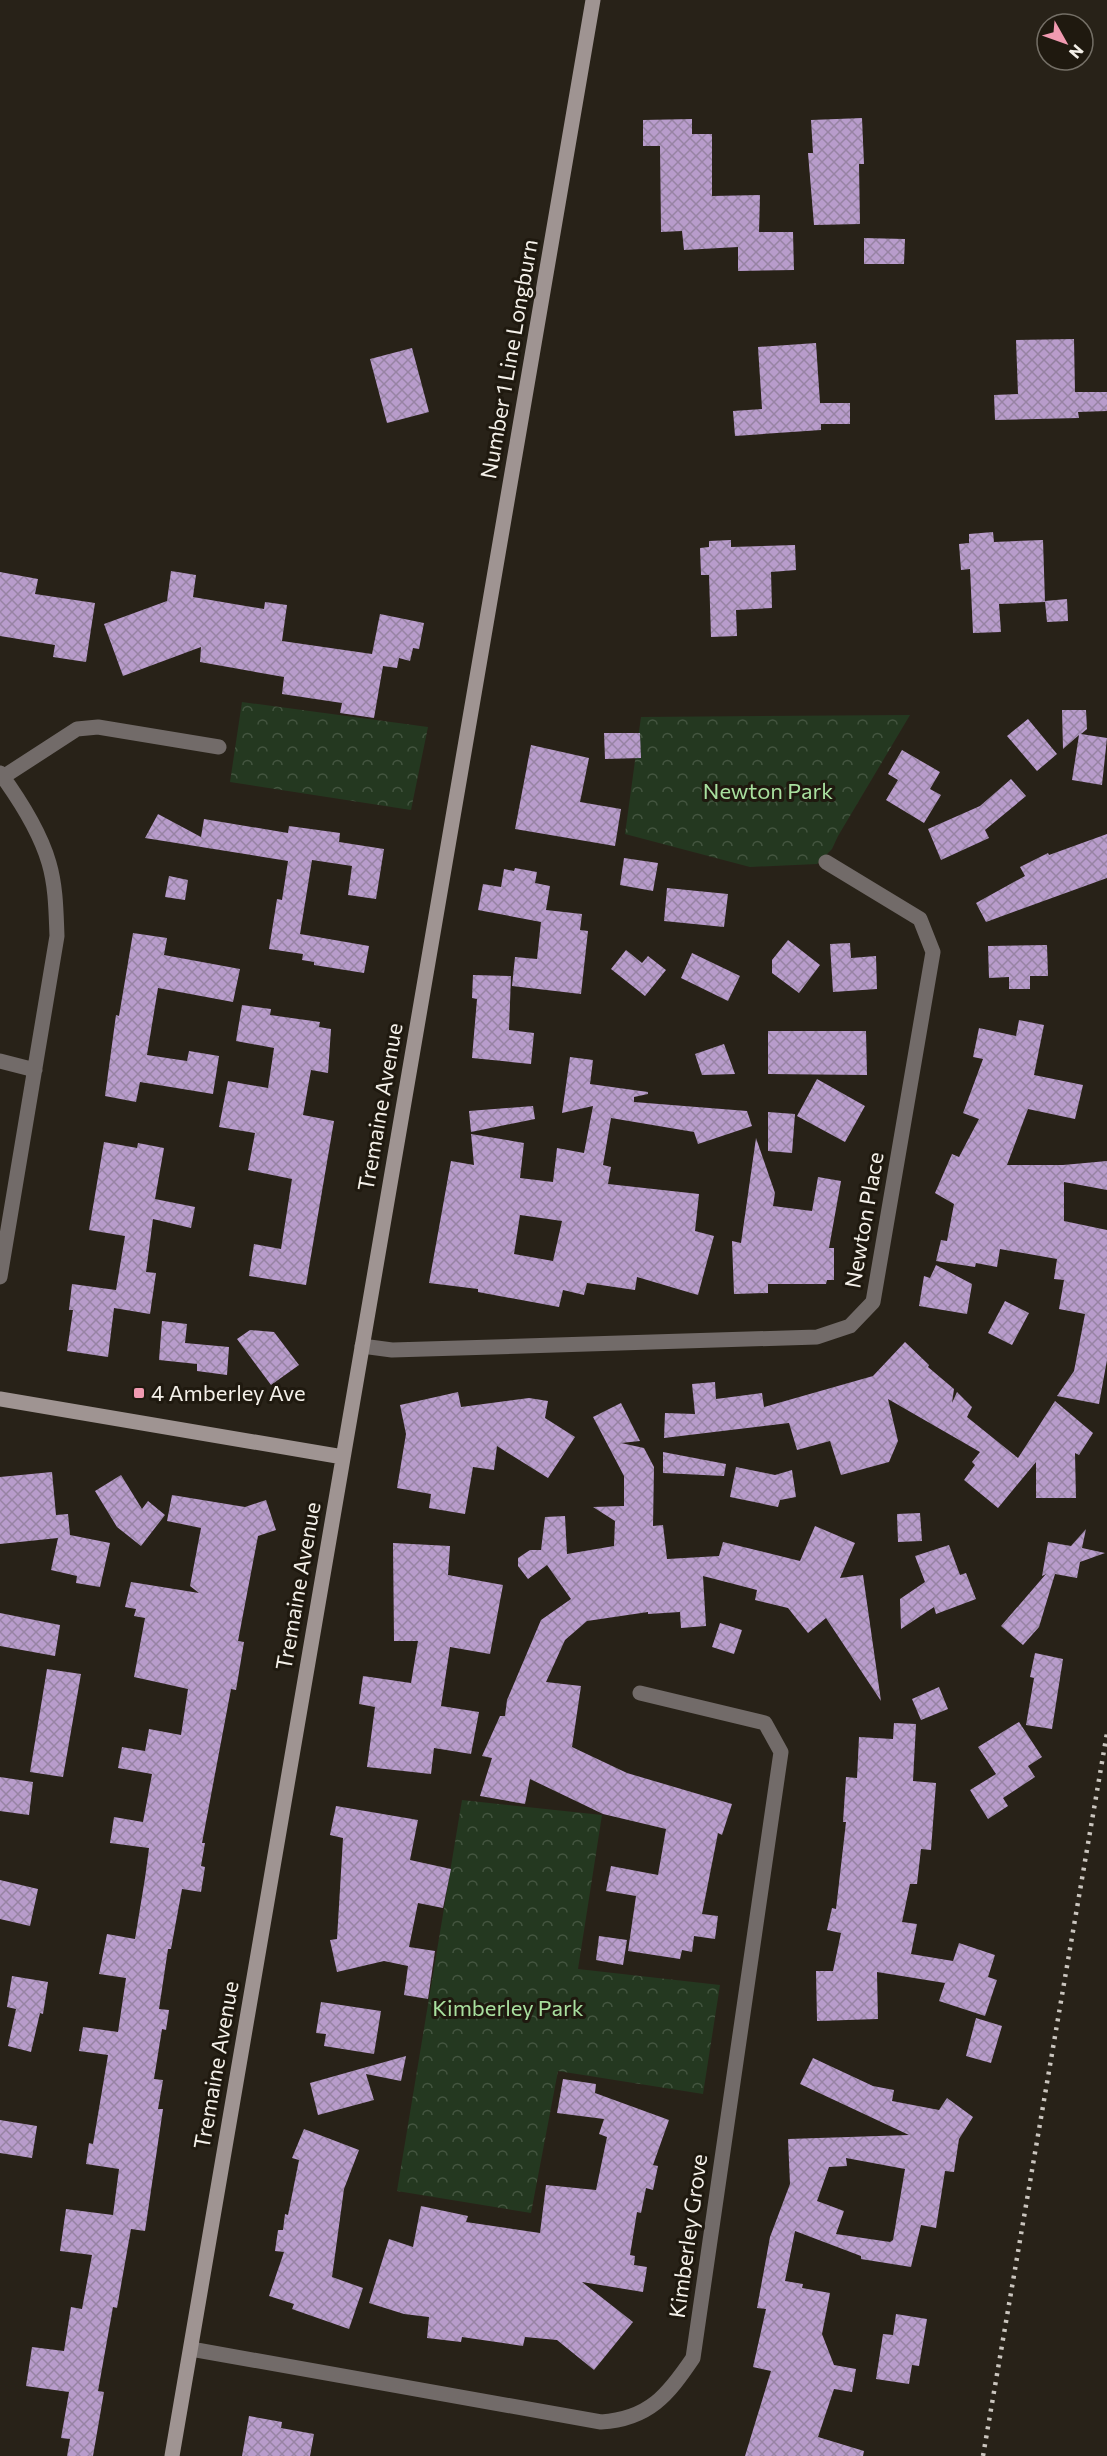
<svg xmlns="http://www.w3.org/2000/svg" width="1107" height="2456" font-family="Commissioner,sans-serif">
<defs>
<pattern id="park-crowns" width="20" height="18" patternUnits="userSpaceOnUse" patternTransform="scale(1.5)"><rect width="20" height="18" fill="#243820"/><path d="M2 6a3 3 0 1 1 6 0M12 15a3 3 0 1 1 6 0" fill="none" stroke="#445540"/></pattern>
<pattern id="building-cross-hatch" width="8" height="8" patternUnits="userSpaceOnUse" patternTransform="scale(1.5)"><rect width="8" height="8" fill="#b89ccb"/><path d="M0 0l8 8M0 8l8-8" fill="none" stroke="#9783a3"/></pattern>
</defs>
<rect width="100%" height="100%" fill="#282218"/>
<!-- park -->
<path fill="url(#park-crowns)" d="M242 702 428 727 411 810 230 782Z
M910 715 838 836 832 849 817 864 750 867 625 834 641 717Z
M462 1800 602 1815 578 1969 720 1985 703 2094 558 2071 531 2213 397 2191Z"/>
<!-- building -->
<path fill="url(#building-cross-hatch)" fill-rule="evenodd" d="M862 118 864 164H859L860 224 814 225 808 153H813L811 120Z
M692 119V134H712V196L760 195 759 232H793L794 270 738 271V247L684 250 682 231 661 232 660 146H643V120Z
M864 238 905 239 904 264H864Z
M1074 339 1075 392H1107V411L1078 412 1079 418 995 420 994 395 1018 394 1016 340Z
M816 343 820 403H850V424H821V430L735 436 733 411 762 409 758 347Z
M412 348 429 412 387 423 370 359Z
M993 532 994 542 1043 540 1045 602 999 604 1001 632 973 633 970 569 961 570 959 544 969 543V534Z
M731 540V547L795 545 796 570 771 572 772 608 736 610 737 636 711 637 709 575H701L700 548 709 547V541Z
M171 571 196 575 193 597 264 609 265 602 287 605 282 641 372 654 380 614 424 623 419 649 413 648 410 661 399 658 397 668 383 666 374 718 340 713 342 703 282 694 284 677 200 662 201 647 123 676 104 624 167 601Z
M0 572 38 579 35 594 95 603 86 662 53 657 55 645 0 636Z
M1067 599 1068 621 1047 622 1045 601Z
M1062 710H1086L1087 729 1081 734 1107 738 1102 785 1072 780 1079 735 1063 749Z
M1028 719 1057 754 1037 771 1007 736Z
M604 733H640L641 758 605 759Z
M531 745 589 758 580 802 621 809 615 846 515 829Z
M902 750 940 772 930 789 941 795 924 823 886 800 898 780 888 774Z
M1011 779 1026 796 985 830 989 838 941 860 928 829 980 806Z
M158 814 201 837 204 819 288 833 289 826 340 833 339 842 384 849 376 899 348 895 352 866 312 860 300 934 369 946 364 973 314 965V962L302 960 303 954 269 949 277 899 282 900 288 861 145 838Z
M1107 834V878L986 922 976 903 1025 876 1020 867 1048 853 1049 855Z
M624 858 658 863 653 891 620 885Z
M515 868 537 872 535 883 550 886 546 910 582 914 580 930 588 931 581 994 512 986 515 957 537 959 541 922 478 910 483 884 501 887 504 869 514 871Z
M169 876 188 880 185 900 165 897Z
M667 888 728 894 724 927 664 921Z
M133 933 167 938 164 955 240 969 233 1002 158 988 147 1055 187 1061 189 1051 219 1056 213 1094 140 1082 136 1102 105 1096 116 1015 119 1016Z
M788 940 820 965 799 993 772 973V960Z
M850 943 851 958 876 956 877 989 833 992 830 944Z
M1047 945 1048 976H1030V989H1009V977L989 978 988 946Z
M626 950 642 963 648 956 666 970 645 996 611 969Z
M692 953 740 976 728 1001 681 978Z
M473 975 511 976 509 1030 534 1033 531 1064 472 1058 477 999 472 998Z
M242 1005 271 1009 270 1015 320 1022 319 1027 331 1029 328 1073 311 1070 303 1115 334 1121 306 1285 249 1276 254 1244 281 1249 292 1179 248 1170 255 1133 219 1127 228 1081 268 1088 274 1048 236 1041Z
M1019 1020 1044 1025 1034 1075 1083 1085 1075 1119 1028 1109 1007 1165H1063L1107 1161V1190L1064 1182V1221L1107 1230V1360L1099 1404 1057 1396 1074 1371 1085 1314 1059 1309 1064 1280 1054 1279 1057 1259 1000 1249 997 1267 976 1263 975 1267 936 1261 941 1240 947 1241 954 1204 935 1193 952 1154 959 1157 979 1119 963 1113 983 1059 973 1057 979 1028 1016 1036Z
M768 1031H866L867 1075 768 1074Z
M724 1044 735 1074 702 1075 695 1054Z
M570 1057 593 1060 590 1084 648 1092V1094L634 1097V1102L747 1111 752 1126 698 1144 694 1132 611 1118 603 1165 611 1167 608 1184 699 1194 695 1231 714 1236 698 1295 637 1277 635 1290 587 1283 584 1295 563 1290 559 1307 478 1292V1289L429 1283 451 1161 474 1165 471 1134 524 1143 520 1178 553 1182 557 1148 584 1153 593 1106 562 1113ZM520 1215 562 1221 553 1261 514 1254Z
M817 1079 865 1106 845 1142 797 1116Z
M533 1106 535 1119 471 1132 469 1111Z
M768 1112 795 1114 792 1153 768 1151Z
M756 1138 775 1193 773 1206 812 1211 818 1177 841 1181 829 1248H834V1280H827L826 1284H768V1293L734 1294 732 1241 741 1243Z
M104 1142 137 1148 138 1143 164 1148 155 1199 195 1207 191 1228 153 1219 146 1272 156 1273 150 1314 114 1308 108 1357 67 1351 73 1310H69L72 1284 116 1290 125 1236 89 1230Z
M936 1265 972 1284 967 1314 919 1306 924 1276 930 1278Z
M1005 1301 1029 1313 1012 1345 988 1333Z
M162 1321 187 1324 185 1343 229 1347 227 1375 197 1371V1364L159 1360Z
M250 1330 274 1332 299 1365 271 1385 237 1339Z
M905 1342 929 1365 928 1367 954 1389 952 1403 957 1392 972 1407 967 1417 1018 1458 1055 1401 1093 1433 1079 1455 1075 1453 1076 1498H1036V1462L998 1508 964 1480 975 1465 972 1462 980 1452 888 1399 898 1441 889 1462 841 1475 830 1441 797 1450 789 1423 664 1438 665 1413 695 1414 692 1384 715 1382 716 1399 762 1393 764 1407 873 1376Z
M458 1392 461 1407 529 1398 548 1401 545 1418 575 1437 548 1478 497 1446 494 1470 473 1467 465 1514 429 1508 431 1494 397 1488 406 1434 400 1405Z
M621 1403 640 1441 621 1443 644 1448 654 1467 653 1526 663 1525 667 1559 719 1556 723 1542 800 1561 815 1526 855 1543 840 1578 863 1575 881 1701 826 1618 808 1633 788 1608 755 1600 757 1590 703 1576 706 1626 681 1628 680 1612 648 1614V1612L587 1621 565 1640 546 1682 581 1686 572 1747 627 1773 732 1804 722 1835 718 1833 702 1914 718 1916 715 1939 694 1936 692 1952 682 1950 680 1959 628 1951 636 1896 606 1891 611 1866 658 1875 666 1829 603 1814 530 1779 525 1804 480 1796 492 1758 482 1756 500 1716H505L507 1700 541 1620 571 1599 547 1565 528 1579 518 1566V1558L530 1550H541L545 1517 565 1516 567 1554 614 1546 615 1521 593 1507 624 1506V1476L593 1417Z
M663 1452 726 1464 724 1476 663 1473Z
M736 1467 775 1475 792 1470 796 1497 780 1500 778 1507 730 1497Z
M52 1472 56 1515 68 1514 70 1535 110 1543 100 1587 76 1583 77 1576 51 1570 58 1538 0 1544V1477Z
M121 1475 142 1509 148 1501 165 1515 141 1546 117 1527 95 1491Z
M172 1495 245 1507 266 1500 276 1530 258 1536 238 1641 244 1642 236 1690 231 1689 202 1843H205L201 1866 205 1867 201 1892 182 1889 171 1949H168L159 2009 169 2010 166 2030 162 2029 154 2079 163 2080 158 2109H163L145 2231 131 2229 117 2308 113 2307 98 2391 104 2392 93 2456H67L70 2439 61 2438 69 2392 26 2386 32 2347 64 2351 71 2307 82 2309 92 2255 60 2251 66 2209 113 2215 119 2169 86 2164 89 2143 93 2144 108 2055 79 2051 83 2027 118 2032 126 1978 99 1974 107 1934 135 1939 145 1878 149 1848 110 1843 114 1817 143 1822 152 1774 118 1768 122 1747 145 1751 149 1729 181 1735 188 1689 134 1677 145 1618 134 1616 136 1609 125 1607 131 1582 199 1593 190 1586 201 1528 167 1521Z
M920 1513 922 1541 898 1542 897 1514Z
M1086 1529 1082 1548 1105 1553 1080 1562 1077 1578 1055 1574 1039 1627 1023 1645 1001 1626 1046 1574 1042 1576 1048 1542 1071 1546Z
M393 1543 450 1546 448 1575 503 1585 490 1654 450 1647 441 1706 479 1712 471 1754 434 1748 431 1774 367 1767 375 1707 359 1704 363 1676 411 1683 418 1641H394Z
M949 1545 960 1575 966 1573 976 1599 936 1614 934 1607 901 1629 900 1599 925 1582 915 1556Z
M0 1613 60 1625 55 1656 0 1646Z
M720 1623 742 1630 734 1654 712 1647Z
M1035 1653 1063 1659 1052 1729 1026 1725 1034 1678 1030 1677Z
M47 1669 81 1674 63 1777 30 1772Z
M939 1687 948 1709 921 1720 912 1699Z
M1019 1722 1042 1757 1028 1766 1035 1777 1003 1798 1008 1806 988 1819 970 1790 996 1774 978 1747Z
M894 1723 916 1724 913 1781 936 1783 931 1850 921 1849 917 1884H910L902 1922 917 1924 911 1954 953 1961 959 1943 995 1955 988 1977 997 1980 985 2016 939 2001 945 1983 877 1972 878 2019 817 2021 816 1971H833L841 1933 827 1930 832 1908 836 1909 846 1822H843L846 1777 857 1778 859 1737 893 1739Z
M0 1777 33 1782 29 1815 0 1811Z
M336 1806 418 1820 410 1860 451 1869 443 1908 418 1903 409 1947 435 1951 428 1999 404 1995 408 1966 384 1961 337 1972 330 1940 337 1939 343 1838 330 1835Z
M0 1880 38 1889 30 1926 0 1919Z
M599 1936 627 1940 623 1965 596 1960Z
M12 1976 48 1982 43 2014 40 2013 31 2052 8 2046 16 2009 7 2007Z
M321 2002 381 2011 374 2054 324 2046 326 2034 316 2033Z
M976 2018 1002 2026 991 2063 966 2056Z
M406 2056 401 2081 366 2074 374 2100 318 2115 310 2083Z
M813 2058 873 2086 894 2090 892 2101 939 2110 947 2098 973 2117 959 2139 954 2172 945 2171 936 2228 921 2225 911 2267 861 2259V2256L795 2231 785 2281 803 2284 802 2288 830 2293 822 2334 834 2365 856 2369 852 2392 834 2389 818 2437 864 2451 863 2456H745L771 2371 753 2367 766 2309 757 2308 770 2237 790 2184 788 2139 909 2135 800 2084ZM846 2158 905 2169 893 2240 890 2242 836 2234 844 2211 817 2201 829 2167 847 2166Z
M563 2079 596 2084 595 2093 669 2120 653 2165 658 2166 653 2190 646 2188 641 2213 637 2212 630 2255 635 2256 634 2265 647 2267 643 2292 582 2282 633 2322 594 2370 557 2340 525 2337 523 2346 462 2337 461 2342 427 2338 429 2317 404 2314 369 2303 389 2239 413 2247 421 2206 468 2216 466 2222 540 2233 546 2185 596 2190 607 2137 599 2134 604 2119 557 2113Z
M0 2120 37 2126 32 2158 0 2153Z
M304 2129 359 2150 344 2189 332 2277 363 2288 349 2329 292 2309 294 2304 269 2296 284 2252 275 2251 278 2230H283L285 2214 288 2215 299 2160 292 2158Z
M896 2314 927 2319 919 2366 912 2365 909 2384 876 2379 883 2334 893 2335Z
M249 2416 282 2422 281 2428 314 2434 310 2456H242Z"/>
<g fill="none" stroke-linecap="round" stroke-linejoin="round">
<!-- street -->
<path stroke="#726b69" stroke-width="15" d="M0 773C19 799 40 832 49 863 56 887 56 912 57 936L0 1277
M3 777 77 729 98 727 219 747
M0 1061 35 1070
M362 1346 392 1350 817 1337 850 1326 873 1302 933 952 920 919 826 862
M191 2349 601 2422C649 2419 668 2395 693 2358L781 1752 765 1723 640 1693"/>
<!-- secondary -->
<path stroke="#9f9492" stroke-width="15" d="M0 1399 343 1457
M172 2456 593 0"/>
<!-- rail -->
<path stroke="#cac5be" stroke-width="4.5" stroke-dasharray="3 6" stroke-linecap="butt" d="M983 2456 1107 1733"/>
</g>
<!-- markers -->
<rect fill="#f19ab1" stroke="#1f190f" stroke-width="2" x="133" y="1387" width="12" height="12" rx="3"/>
<g text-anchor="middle" stroke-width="6" stroke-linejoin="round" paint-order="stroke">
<!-- street labels -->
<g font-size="22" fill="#f4f0e9" stroke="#1f190f">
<text transform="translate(509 359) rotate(-80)" y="8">Number 1 Line Longburn</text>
<text transform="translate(380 1107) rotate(-80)" y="8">Tremaine Avenue</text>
<text transform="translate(864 1220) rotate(-80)" y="8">Newton Place</text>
<text transform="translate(298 1586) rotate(-80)" y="8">Tremaine Avenue</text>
<text transform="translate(216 2065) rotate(-80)" y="8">Tremaine Avenue</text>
<text transform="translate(688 2236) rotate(-82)" y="8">Kimberley Grove</text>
</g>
<!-- park labels -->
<g font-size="22" fill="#a9e09f" stroke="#1f190f">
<text x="768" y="799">Newton Park</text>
<text x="508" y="2016">Kimberley Park</text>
</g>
<!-- poi labels -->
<g font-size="22" fill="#f4f0e9" stroke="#1f190f" text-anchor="start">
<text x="151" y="1401">4 Amberley Ave</text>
</g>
</g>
<!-- north arrow -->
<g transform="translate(1065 42) rotate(130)"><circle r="28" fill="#1f190f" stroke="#746f66" stroke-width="1.5"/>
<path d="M0-4.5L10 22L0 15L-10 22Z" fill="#f19ab1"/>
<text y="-9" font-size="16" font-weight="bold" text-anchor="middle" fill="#f4f0e9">N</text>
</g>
</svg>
